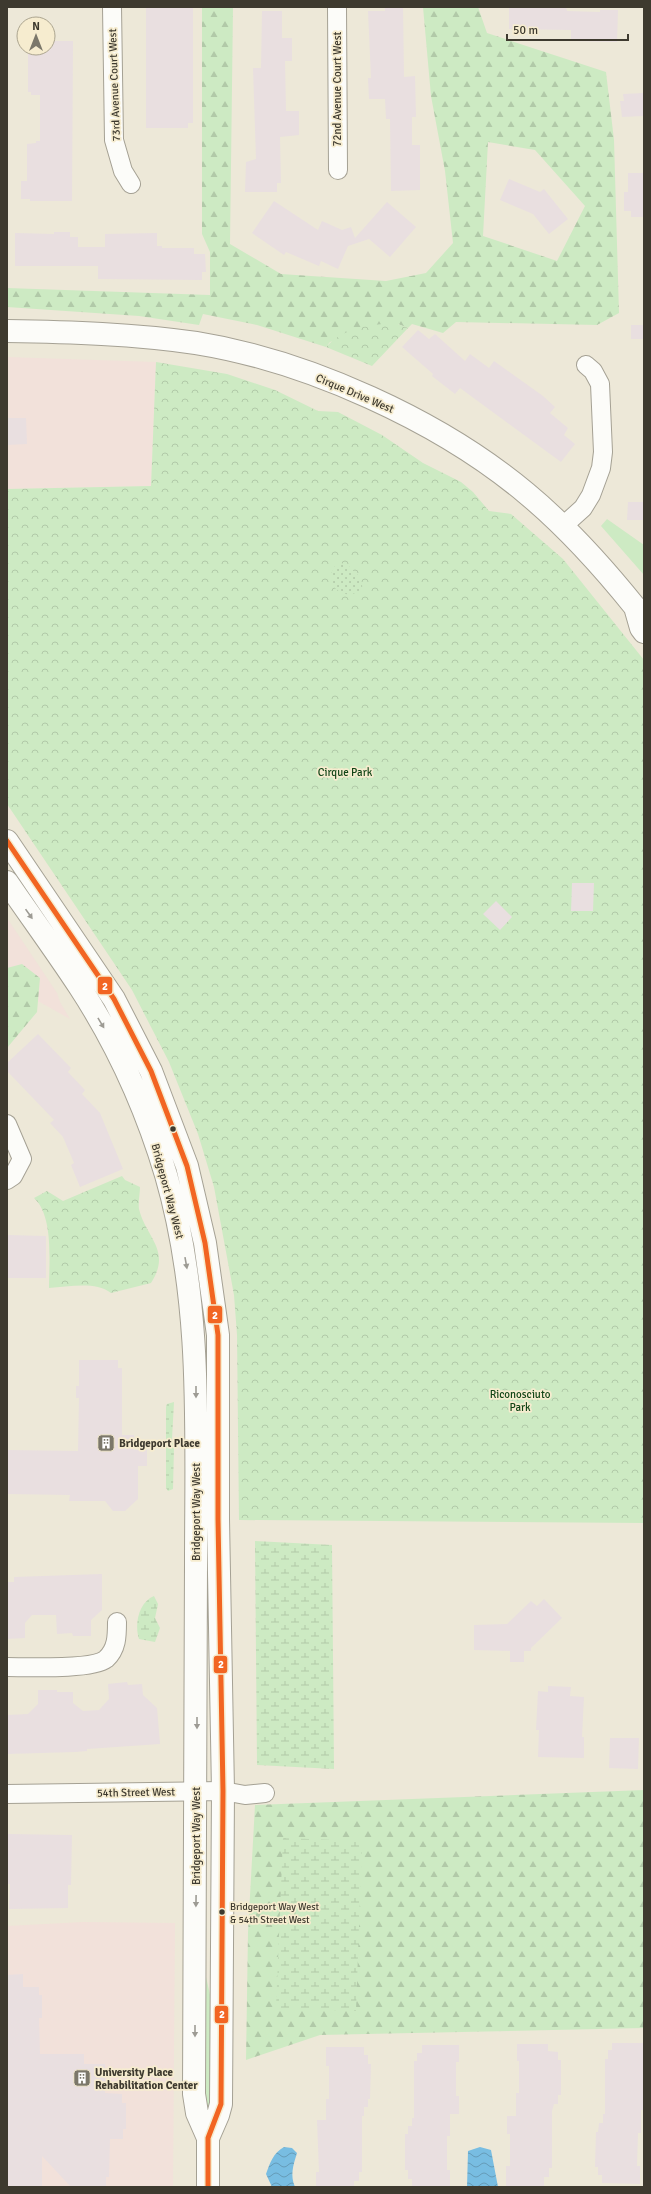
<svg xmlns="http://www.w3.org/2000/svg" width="651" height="2194" font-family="Signika,sans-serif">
<defs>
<pattern id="forest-firs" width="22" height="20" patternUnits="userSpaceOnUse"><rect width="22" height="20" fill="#cdeac3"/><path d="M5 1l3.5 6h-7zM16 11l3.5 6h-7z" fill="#b1c9a8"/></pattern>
<pattern id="wetland-marsh" width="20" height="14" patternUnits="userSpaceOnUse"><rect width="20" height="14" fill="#cdeac3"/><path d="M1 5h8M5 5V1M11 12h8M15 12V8" fill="none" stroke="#b1c9a8"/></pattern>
<pattern id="park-crowns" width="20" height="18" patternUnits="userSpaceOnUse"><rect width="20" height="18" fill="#cdeac3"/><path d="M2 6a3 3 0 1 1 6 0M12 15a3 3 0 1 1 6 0" fill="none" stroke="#b1c9a8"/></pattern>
<pattern id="garden-dots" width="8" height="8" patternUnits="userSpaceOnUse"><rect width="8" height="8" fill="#cdeac3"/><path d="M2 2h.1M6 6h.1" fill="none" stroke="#b1c9a8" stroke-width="1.8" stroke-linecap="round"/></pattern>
<pattern id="water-waves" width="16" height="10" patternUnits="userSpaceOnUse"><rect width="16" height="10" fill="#78bde2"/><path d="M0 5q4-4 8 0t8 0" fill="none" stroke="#649bb8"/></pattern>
</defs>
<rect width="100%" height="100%" fill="#ede8d8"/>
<!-- commercial -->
<path fill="#f2e1da" d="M7 357 156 362 151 486 7 489Z
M7 918 57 993 60 1002 70 1019 36 1000 7 991Z
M83 1922 175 1923 173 2187H7V1926Z"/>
<!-- grass -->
<path fill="#cdeac3" d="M607 519 644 545V575L601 526Z
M204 1968 211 1999 212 2104 207 2107 205 2106Z"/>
<!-- forest -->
<path fill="url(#forest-firs)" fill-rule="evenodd" d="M202 7H233L230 244 281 274 386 281 426 273 453 243 445 171 431 96 423 7H478L487 33 606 72 614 140 619 313 597 325 456 322 443 333 412 324 408 328 398 324 330 342 326 347 257 325 203 314 199 325 139 316 7 307V288L210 295V252L202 234ZM488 142 535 150 585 206 557 261 483 236Z
M22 964 40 978 37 1012 7 1048V968Z
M644 1790V2028L320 2035 246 2060 248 1932 255 1805Z"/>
<!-- wetland -->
<path fill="url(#wetland-marsh)" d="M174 1402 172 1439 174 1447 173 1489 168 1491 166 1488V1407L167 1404Z
M255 1541 332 1545 334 1769 257 1765Z
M154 1596 158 1604 155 1618 160 1628 155 1642 139 1639C134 1624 139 1602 154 1596Z
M283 1838 362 1841 356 2011 276 2008Z"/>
<!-- park -->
<path fill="url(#park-crowns)" d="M382 324H398L408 328 372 366 326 347C341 331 360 326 382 324Z
M156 362 227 374 275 390 318 411 338 412 382 435 423 463 461 482 473 492 489 511 511 514 563 559 644 660V1523L239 1520 237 1335 234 1295 214 1187 198 1134 169 1062 132 990 7 804V489L151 486Z
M122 1176 125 1180 140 1187C140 1194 138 1202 139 1209 146 1238 172 1250 151 1283L111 1293C95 1281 69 1287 49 1288 49 1263 54 1216 34 1198L47 1191 63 1201Z"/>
<!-- garden -->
<path fill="url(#garden-dots)" d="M339 563C348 562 364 578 362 588 354 597 344 596 335 588 330 579 329 569 339 563Z"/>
<!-- water -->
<path fill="url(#water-waves)" d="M284 2147 292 2148 297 2153C293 2166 290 2175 295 2187H272L266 2174C270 2163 273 2153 284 2147Z
M480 2147 491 2150 498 2187H467L468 2151Z"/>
<!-- building -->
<path fill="#e9dfe0" d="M146 7H193V123H188V128H146Z
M385 7H403L404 77 415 76 416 117H412V145H420V190L391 191 390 119H386L385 99H369L368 78H371L368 11H385Z
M509 7H566L567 11 600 12V10H618L617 42 571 41V30L509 29Z
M262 11H282V38H292V61H285L286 111H299V135L280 137 281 183H277V192H245L246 162 256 159 253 68H261Z
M48 41H73L72 201H30V199H21V181H27V144L36 143V141H40V95H31V92H28V48H48Z
M644 93V116L622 117 620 101H624L623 94Z
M628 173H644V217H631V211H624V192H628Z
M509 179 540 192 544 189 568 219 549 234 533 214 500 200Z
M274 201 318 230 322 221 342 230 351 227 355 238 387 202 416 227 390 257 369 239 348 246 338 269 321 261 319 266 286 252 284 255 252 233Z
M54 232H70V237H78V247H105V234L157 233V246H162V248H194V254H205L206 272H202V280L98 279V266H15V233L54 234Z
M631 325H644V339H631Z
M418 330 429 339 435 334 465 361 470 354 489 368 494 361 543 396 555 407 550 413 568 428 564 435 575 444 561 462 460 388 455 394 432 376 433 374 402 347Z
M7 418H26L27 444 7 445Z
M628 502H644V520H627Z
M572 883H594L593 911H571Z
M496 901 512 917 500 930 483 914Z
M38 1034 71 1068 68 1072 85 1090 82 1094 100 1113 123 1169 80 1187 71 1165 74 1163 63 1137 50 1123 54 1120 7 1071V1063Z
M7 1235 46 1236V1278H7Z
M79 1360H118V1368H122V1435H134V1450H147V1466H138V1499L125 1511H113L105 1501H69L70 1495 7 1494V1450L78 1451 79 1398H76V1386H79Z
M102 1574V1610L91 1620V1636H73L72 1633 57 1634 56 1615H32L25 1623V1638L7 1639V1582H14V1577Z
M544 1599 562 1618 531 1648V1651H524V1662H510V1651L474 1650V1625L507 1624 531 1601 537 1606Z
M127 1682 128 1685 142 1684 143 1695 157 1708 160 1744 87 1749V1751L75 1752 7 1754V1715L28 1714 38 1704V1690H57V1692H73V1703L83 1711 99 1710 109 1699 108 1684Z
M548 1686 571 1687 570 1696 584 1697 582 1737H584V1758L538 1757 539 1730H536L538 1691 548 1692Z
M610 1738H639L638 1769 609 1768Z
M8 1834 72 1835 71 1885H68V1908L9 1909 10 1884H7Z
M23 1974V1987H39V1995H42V2018H39L40 2054H84V2064H105V2093L122 2094V2103H126V2129H123V2139H110L109 2177H106V2187H71L42 2156V2187H7V1975Z
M612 2043H644V2110H641V2133H638L637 2166H640V2184L602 2183V2175H598V2167H595L596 2132H598L599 2123H603V2114H605V2059H608V2050H612Z
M517 2044H548V2051L558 2052V2060H561V2095H558V2104H554L552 2111V2168H549V2177H544V2186H506V2166H510V2134H507V2116H516V2093H519V2061H517Z
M422 2045H459V2062H456V2096H459V2114H450V2136H447V2170H450V2187L412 2186V2179H408V2170H405V2134H408V2126H412V2118H414V2061H417V2053H422Z
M326 2047H364V2055H368V2064H371L370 2099H368V2107H364V2116H362V2172H359V2181H354V2187H316V2172H319L317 2120H326V2099H329V2066H326Z"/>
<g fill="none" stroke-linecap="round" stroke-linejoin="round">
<defs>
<path id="minor" d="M112 7 114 140 123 171 131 184
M337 7 338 170
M563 526 583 508 591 495 601 468 603 452 600 384 593 371 586 365
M7 1124 22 1159 13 1176 7 1180
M7 1667C27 1667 92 1670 106 1659 117 1649 117 1636 117 1622
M7 1794 223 1791 245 1795 265 1793"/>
<path id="secondary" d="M7 331C70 332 134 334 196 343 308 361 440 421 526 493 567 527 602 566 635 607L644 612
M635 607 641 628 644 632"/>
<path id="primary" d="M7 841 114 999 151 1071 187 1166 205 1243 218 1335V1519L223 1791 221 2104 218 2115 208 2138
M7 882C31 917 56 951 79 986 117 1044 146 1108 166 1175 203 1302 196 1433 196 1564 197 1740 195 1917 194 2094L197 2113 208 2138V2187"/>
</defs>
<!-- minor casing -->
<use href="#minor" stroke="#a5a194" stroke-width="20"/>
<!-- secondary casing -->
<use href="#secondary" stroke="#a5a194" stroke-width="24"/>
<!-- primary casing -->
<use href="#primary" stroke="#a5a194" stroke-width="24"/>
<!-- minor -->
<use href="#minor" stroke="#fcfcf9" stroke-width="18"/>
<!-- secondary -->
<use href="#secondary" stroke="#fcfcf9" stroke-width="22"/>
<!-- primary -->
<use href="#primary" stroke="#fcfcf9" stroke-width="22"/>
<defs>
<path id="bus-1" d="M7 841 114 999 151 1071 187 1166 205 1243 218 1335V1519L223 1791 221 2104 208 2138V2187"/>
</defs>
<!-- bus-1 casing -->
<use href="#bus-1" stroke="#f6eccf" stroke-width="8"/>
<!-- bus-1 -->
<use href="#bus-1" stroke="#f26522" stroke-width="5"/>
</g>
<!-- one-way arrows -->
<defs><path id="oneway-solid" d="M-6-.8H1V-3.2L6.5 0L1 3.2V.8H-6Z"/></defs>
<g fill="#9d9b94">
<use href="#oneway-solid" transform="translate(29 914) rotate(55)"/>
<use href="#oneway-solid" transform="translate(101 1023) rotate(59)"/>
<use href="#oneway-solid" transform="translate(186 1263) rotate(80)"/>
<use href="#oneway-solid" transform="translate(196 1392) rotate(90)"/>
<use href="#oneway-solid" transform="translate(197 1723) rotate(90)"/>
<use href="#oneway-solid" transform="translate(196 1901) rotate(91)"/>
<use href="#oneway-solid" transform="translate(195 2031) rotate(90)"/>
</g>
<!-- icons -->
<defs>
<symbol id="building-square" viewBox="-11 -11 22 22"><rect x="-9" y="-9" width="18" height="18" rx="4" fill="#7b776a" stroke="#f6eccf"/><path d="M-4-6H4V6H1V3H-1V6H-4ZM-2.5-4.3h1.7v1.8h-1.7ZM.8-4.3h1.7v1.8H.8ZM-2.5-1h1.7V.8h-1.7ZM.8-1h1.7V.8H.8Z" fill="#fff"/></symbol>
</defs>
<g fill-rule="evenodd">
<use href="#building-square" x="96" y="1433" width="20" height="20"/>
<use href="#building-square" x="72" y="2068" width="20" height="20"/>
</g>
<!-- markers -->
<g fill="#3e3a2f" stroke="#f6eccf" stroke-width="1.5">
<circle cx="173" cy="1129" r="3.5"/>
<circle cx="222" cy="1912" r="3.5"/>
</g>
<g text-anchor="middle" stroke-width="3.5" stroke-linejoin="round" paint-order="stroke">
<!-- bus labels -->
<g font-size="10" fill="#3e3a2f" stroke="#f6eccf" text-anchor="start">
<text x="230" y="1910">Bridgeport Way West<tspan x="230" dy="13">&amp; 54th Street West</tspan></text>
</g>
<!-- street labels -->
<g font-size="11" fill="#3e3a2f" stroke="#f6eccf">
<text transform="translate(114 85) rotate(-92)" y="4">73rd Avenue Court West</text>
<text transform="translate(337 89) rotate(-90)" y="4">72nd Avenue Court West</text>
<text transform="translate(355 393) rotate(23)" y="4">Cirque Drive West</text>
<text transform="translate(168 1191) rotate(75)" y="4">Bridgeport Way West</text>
<text transform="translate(196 1512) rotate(-90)" y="4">Bridgeport Way West</text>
<text transform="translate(136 1792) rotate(-1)" y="4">54th Street West</text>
<text transform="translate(196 1836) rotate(-90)" y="4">Bridgeport Way West</text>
</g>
<!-- park labels -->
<g font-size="11" fill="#114516" stroke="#f6eccf">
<text x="345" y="776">Cirque Park</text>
<text x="520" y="1398">Riconosciuto<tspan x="520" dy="13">Park</tspan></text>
</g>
<!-- poi labels -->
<g font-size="11" font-weight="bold" fill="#3e3a2f" stroke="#f6eccf" text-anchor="start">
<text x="119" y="1447">Bridgeport Place</text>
<text x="95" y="2076">University Place<tspan x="95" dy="13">Rehabilitation Center</tspan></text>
</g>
</g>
<g stroke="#f6eccf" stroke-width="1.5">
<rect x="97" y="976" width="16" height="19" rx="4" fill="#f26522"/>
<rect x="207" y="1305" width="16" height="19" rx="4" fill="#f26522"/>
<rect x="213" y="1655" width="15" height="19" rx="4" fill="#f26522"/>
<rect x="214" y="2005" width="15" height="19" rx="4" fill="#f26522"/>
</g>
<g font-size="11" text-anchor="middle" font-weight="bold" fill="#fff">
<text x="105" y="990">2</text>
<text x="215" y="1319">2</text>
<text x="221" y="1668">2</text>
<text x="222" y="2018">2</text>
</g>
<!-- border -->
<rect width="651" height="2194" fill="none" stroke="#3e3a2f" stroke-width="16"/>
<!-- north arrow -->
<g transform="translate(36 36)"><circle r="19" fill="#f6eccf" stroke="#aca58f"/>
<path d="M0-3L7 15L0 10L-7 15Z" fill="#7b776a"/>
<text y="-6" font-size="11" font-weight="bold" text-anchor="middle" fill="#3e3a2f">N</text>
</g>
<!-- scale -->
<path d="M507 34v6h121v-6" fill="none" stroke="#3e3a2f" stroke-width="2"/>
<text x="513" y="34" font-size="12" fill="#3e3a2f" stroke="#f6eccf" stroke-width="3" paint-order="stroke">50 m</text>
</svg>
